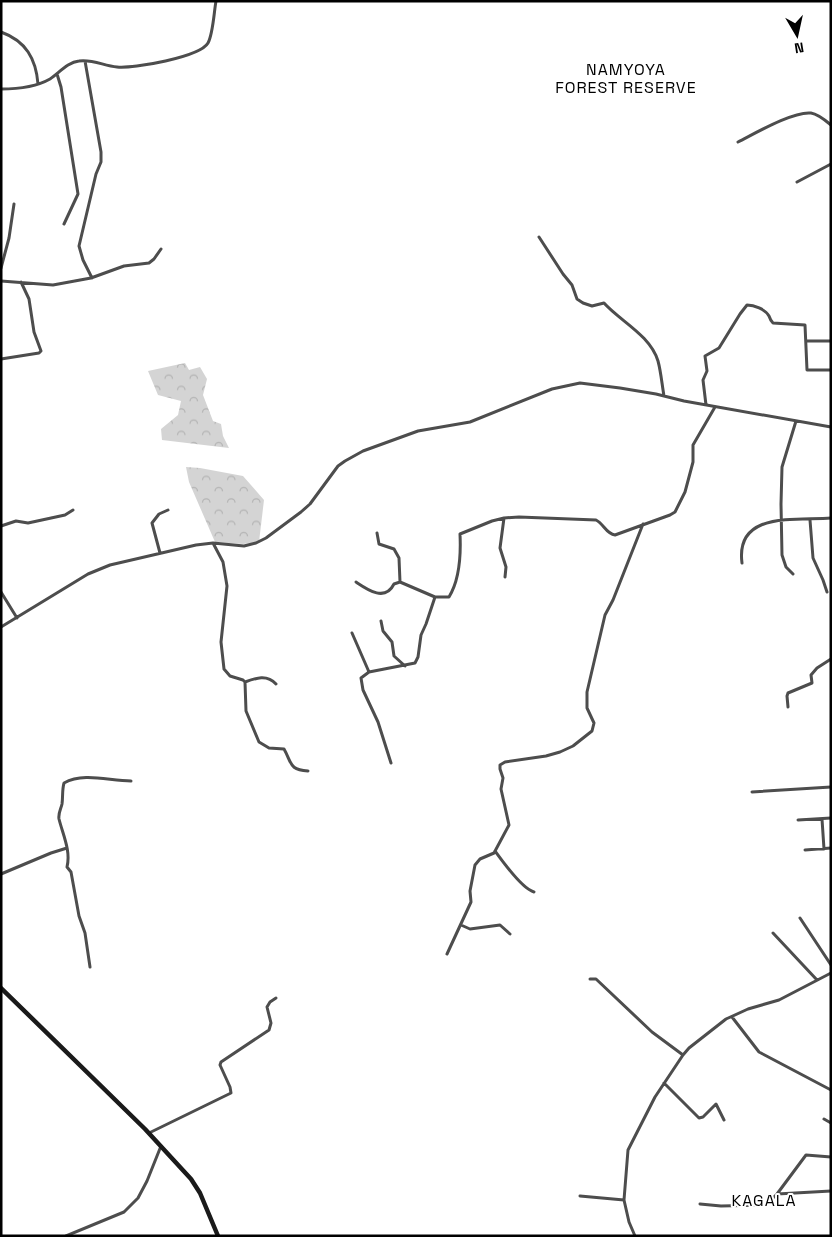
<svg xmlns="http://www.w3.org/2000/svg" width="832" height="1237" font-family="'Space Grotesk',sans-serif">
<defs>
<pattern id="forest-crowns" width="20" height="18" patternUnits="userSpaceOnUse" patternTransform="scale(1.25)"><rect width="20" height="18" fill="#d4d4d4"/><path d="M2 6a3 3 0 1 1 6 0M12 15a3 3 0 1 1 6 0" fill="none" stroke="#b4b4b4"/></pattern>
</defs>
<rect width="100%" height="100%" fill="#fff"/>
<!-- forest -->
<path fill="url(#forest-crowns)" d="M185 363 189 370 200 367 207 379 203 395 213 421 221 424 223 436 229 448 162 440 161 429 178 415 181 401 158 395 148 371Z
M186 467 200 468 243 476 264 500 259 542 243 544 215 542 189 482Z"/>
<g fill="none" stroke-linecap="round" stroke-linejoin="round">
<!-- street -->
<path stroke="#4d4d4d" stroke-width="3" d="M1 32C26 41 36 59 38 84
M85 61 101 152V162L96 174 79 246 83 260 92 278
M57 74 61 87 78 194 64 224
M1 89C17 89 36 87 50 79 59 73 68 62 79 61 93 59 104 66 117 67 133 69 200 57 208 43 213 34 214 12 216 1
M738 142C754 134 793 111 811 113 818 114 825 120 831 125
M797 182 831 164
M539 237 563 274 572 285 577 299 583 303 592 306 604 303C620 321 650 335 658 361 661 372 662 385 664 396
M1 268 9 238 14 204
M1 281 53 285 91 278 124 266 149 263 154 259 161 249
M806 341H831
M1 359 39 353 41 351 34 332 29 299 21 282
M706 405 703 380 707 371 705 356 719 348 740 314 747 305C754 305 765 309 769 316 770 319 771 321 773 323L805 325 807 370H831
M504 518 500 548 506 567 505 577
M810 520 813 558 823 580 827 592
M1 526 16 521 28 523 65 515 73 510
M377 533 379 544 394 549 399 558 400 582
M213 543 223 562 227 586 221 642 224 669 230 676 243 680 245 682 246 711 259 742 269 748 284 749C292 763 289 770 308 771
M160 553 152 523 159 514 168 510
M742 563C735 510 798 521 831 518
M793 574 786 567 782 555 781 504 782 467 796 421
M356 582C368 590 385 602 394 584L400 582 435 597
M1 592 17 618
M381 621 383 631 392 642 394 656 405 666
M1 627 88 574 110 565 196 545 213 543 244 546 256 543 266 538 301 512 310 504 338 466 345 461 363 451 418 431 470 422 552 389 580 383 620 388 656 394 684 401 831 427
M352 633 369 672
M245 682C256 678 267 674 276 684
M788 707 787 696 788 693 812 683 811 675 817 668 831 659
M391 763 378 722 363 690 361 678 369 672 415 663 418 657 421 635 426 624 435 597H449C460 579 461 555 460 534L492 521 504 518 519 517 596 520C604 524 606 534 615 535L670 515 675 512 685 492 693 462V445L715 407
M752 792 831 787
M822 819 824 849
M798 820 831 818
M805 850 831 848
M495 851C503 862 522 889 534 892
M1 874 51 853 67 848
M800 918 831 965
M461 925 470 929 500 925 510 934
M773 933 817 980
M447 954 471 902 470 891 475 865 480 859 494 853 509 825 501 789 503 778 500 769V765L505 762 546 756 560 752 573 746 592 731 594 723 587 708V692L605 615 613 600 643 524
M90 967 85 933 79 916 71 872 67 867C71 851 63 835 59 819 58 813 61 809 62 804 63 797 62 790 64 783 84 772 109 781 131 781
M590 979H596L652 1032 683 1055
M732 1017 759 1052 831 1090
M664 1083 699 1118 703 1117 716 1104 724 1120
M824 1119 831 1123
M149 1133 231 1093 230 1087 220 1065 221 1062 269 1030 271 1023 267 1007 270 1002 276 998
M777 1194 806 1155 831 1157
M580 1196 624 1200
M700 1204 721 1206 766 1205 777 1194 831 1191
M66 1236 124 1212 138 1198 147 1181 161 1146
M635 1236 629 1222 624 1200 628 1150 655 1097 683 1055 689 1048 726 1019 748 1009 779 1000 831 973"/>
<!-- secondary -->
<path stroke="#1a1a1a" stroke-width="4.5" d="M1 988 145 1129 191 1179 200 1193 218 1236"/>
</g>
<g text-anchor="middle" stroke-width="4" stroke-linejoin="round" paint-order="stroke">
<!-- quarter labels -->
<g font-size="16" letter-spacing="1" fill="#000" stroke="#fff">
<text x="626" y="75">NAMYOYA<tspan x="626" dy="18">FOREST RESERVE</tspan></text>
<text x="764" y="1206">KAGALA</text>
</g>
</g>
<!-- border -->
<rect width="832" height="1237" fill="none" stroke="#000000" stroke-width="5"/>
<!-- north arrow -->
<g transform="translate(797 35) rotate(171)" stroke="#ffffff" stroke-width="4" paint-order="stroke">
<path d="M0-4L9 19L0 12L-9 19Z" fill="#000000"/>
<text y="-8" font-size="14" font-weight="bold" text-anchor="middle" fill="#000000">N</text>
</g>
</svg>
